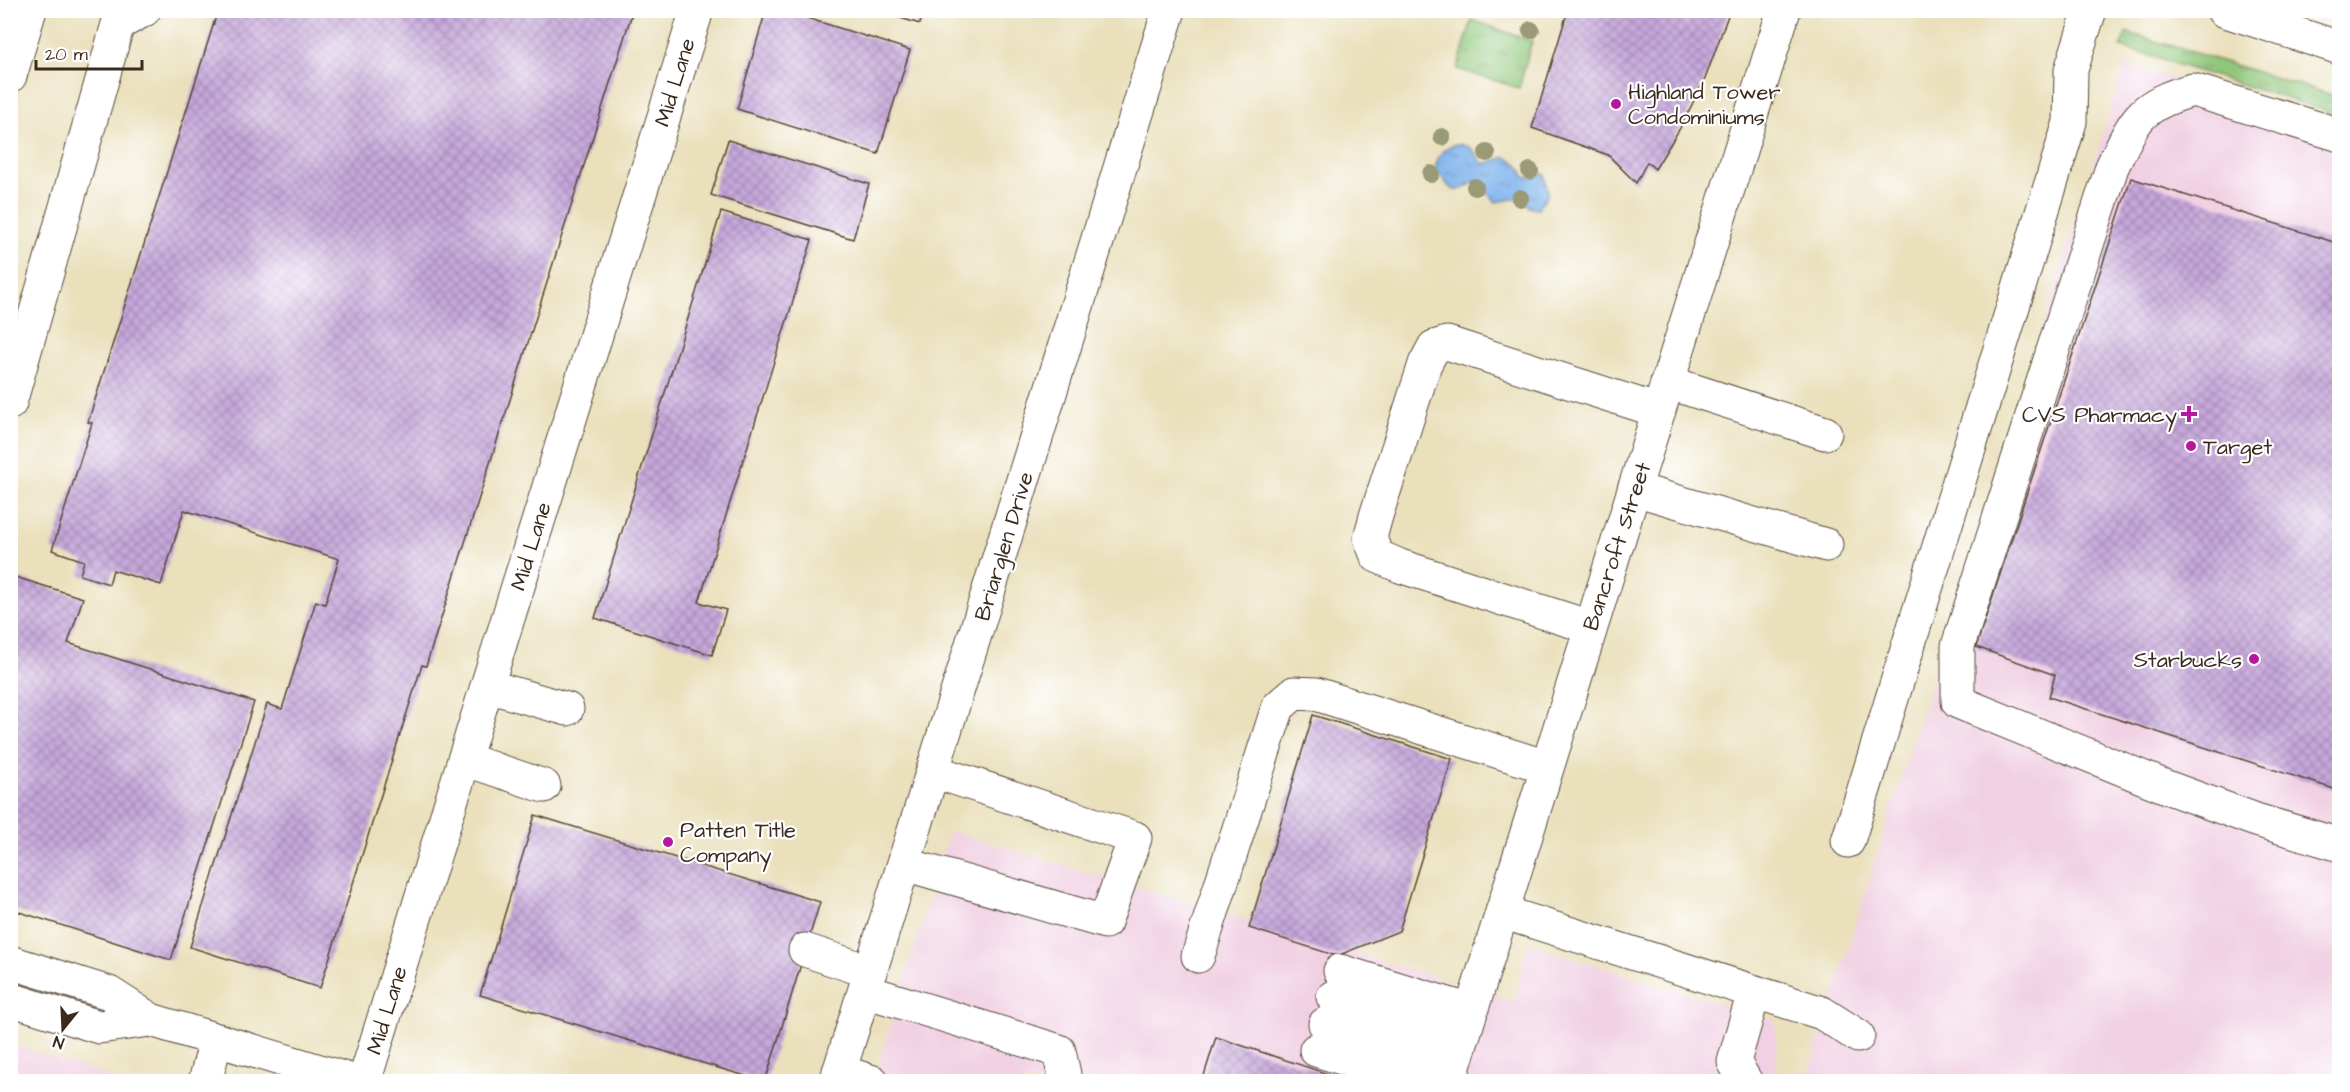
<svg xmlns="http://www.w3.org/2000/svg" width="2350" height="1092" font-family="'Architects Daughter',sans-serif">
<defs>
<pattern id="grass-tufts" width="24" height="20" patternUnits="userSpaceOnUse" patternTransform="scale(1.5)"><rect width="24" height="20" fill="#8fc679"/><path d="M3 7l-1-3M5 7V3M7 7l1-3M15 17l-1-3M17 17v-4M19 17l1-3" fill="none" stroke="#76a163"/></pattern>
<pattern id="water-ripples" width="26" height="14" patternUnits="userSpaceOnUse" patternTransform="scale(1.5)"><rect width="26" height="14" fill="#7eb3ec"/><path d="M2 4q2-2 4 0t4 0M15 11q2-2 4 0t4 0" fill="none" stroke="#6892bf"/></pattern>
<pattern id="building-cross-hatch" width="8" height="8" patternUnits="userSpaceOnUse" patternTransform="scale(1.5)"><rect width="8" height="8" fill="#c6a7db"/><path d="M0 0l8 8M0 8l8-8" fill="none" stroke="#a288b1"/></pattern>
</defs>
<rect width="100%" height="100%" fill="#fff"/>
<filter id="ink" filterUnits="userSpaceOnUse"><feTurbulence type="fractalNoise" baseFrequency=".0167" numOctaves="2"/><feDisplacementMap in="SourceGraphic" scale="12" xChannelSelector="R" yChannelSelector="G"/><feConvolveMatrix kernelMatrix="1 2 1 2 8 2 1 2 1" color-interpolation-filters="sRGB"/></filter>
<filter id="wash" filterUnits="userSpaceOnUse"><feTurbulence type="fractalNoise" baseFrequency=".008" numOctaves="4" result="noise"/><feDisplacementMap in="SourceGraphic" scale="24" xChannelSelector="R" yChannelSelector="G"/><feGaussianBlur stdDeviation="1.35" result="paint"/><feColorMatrix in="noise" values="0 0 0 0 0 0 0 0 0 0 0 0 0 0 0 0 0 1.4 0 .05"/><feComposite in="paint" operator="in"/></filter>
<g filter="url(#wash)">
<rect width="100%" height="100%" fill="#eae0bc"/>
<!-- built -->
<path fill="#f1d0e3" d="M2125 64 2339 127V1081L1806 1082Z
M950 831 1514 1001 1528 944 1775 1021 1777 1081 873 1082Z
M11 1044 123 1081H11Z"/>
<!-- grass -->
<path fill="url(#grass-tufts)" stroke="#65784c" stroke-width="1.5" d="M1472 20 1532 41 1519 88 1457 69Z
M2126 32 2339 97V115L2121 47Z"/>
<!-- water -->
<path fill="url(#water-ripples)" stroke="#5c6e85" stroke-width="1.5" d="M1456 144C1472 145 1475 151 1483 164L1506 157C1517 162 1521 166 1524 177L1532 178 1536 171 1545 175C1544 182 1550 190 1547 196 1545 201 1540 203 1538 209L1529 207 1525 197 1496 202 1475 181C1449 201 1450 184 1435 169 1438 156 1442 148 1456 144Z"/>
<g id="blocks">
<!-- building -->
<path fill="url(#building-cross-hatch)" d="M218 10H633L426 666 422 665 320 988 190 947 267 704 282 709 316 601 325 604 339 559 184 510 161 585 113 570 109 584 80 575 84 561 52 550 92 423 88 422Z
M766 10H781L910 50 878 154 737 109Z
M874 10H924L920 24Z
M1568 10H1730L1705 79 1679 130 1655 169 1647 162 1636 183 1608 155 1532 128Z
M728 140 869 184 853 239 711 195Z
M2131 178 2340 244V791L2049 697 2055 675 1976 647Z
M721 212 812 240 699 602 726 610 712 655 595 618Z
M12 576 83 598 68 643 254 702 171 960 10 909V582Z
M1313 715 1452 759 1399 931 1337 956 1249 928Z
M535 815 820 902 765 1082 480 995Z
M1216 1037 1349 1081V1082H1202Z"/>
</g>
</g>
<g filter="url(#ink)">
<use href="#blocks" fill-opacity="0" stroke="#554536" stroke-width="1.5"/>
<g fill="none" stroke-linecap="round" stroke-linejoin="round">
<defs>
<path id="minor" d="M2223 10 2340 48
M10 76 30 10
M2340 135 2193 90C2138 105 2135 120 2112 167L1958 646V702L2169 788 2256 820 2340 845
M1667 382 1825 433
M10 403 118 24 144 10
M1634 489 1826 545
M1590 627 1400 566 1377 556 1370 538 1376 516 1425 364 1434 347 1447 343 1659 411
M487 686 567 709
M464 759 544 786
M1848 841 2070 122 2071 70 2090 10
M904 864 1105 922 1135 838 933 771
M1502 912 1822 1013 1858 1036
M805 950 871 972
M1198 956 1278 707 1294 693 1316 694 1547 767
M1340 971 1471 1011
M865 991 1059 1051 1064 1074 1062 1082
M1333 997 1463 1037
M1325 1024 1454 1064
M1316 1050 1419 1082
M839 1071 873 1082
M205 1082 216 1040
M364 1082 697 10
M836 1082 1169 10
M1449 1082 1784 10
M1746 1082 1734 1062 1754 992"/>
<path id="major" d="M10 962 109 993 151 1020 356 1082
M10 999 99 1027 151 1020"/>
</defs>
<!-- minor casing -->
<use href="#minor" stroke="#554536" stroke-width="35"/>
<!-- major casing -->
<use href="#major" stroke="#554536" stroke-width="35"/>
<!-- minor -->
<use href="#minor" stroke="#fff" stroke-width="33"/>
<!-- major -->
<use href="#major" stroke="#fff" stroke-width="33"/>
</g>
<!-- trees -->
<g fill="#9a9a77">
<circle cx="1531" cy="30" r="9"/>
<circle cx="1442" cy="137" r="9"/>
<circle cx="1487" cy="153" r="9"/>
<circle cx="1530" cy="171" r="9"/>
<circle cx="1431" cy="174" r="9"/>
<circle cx="1475" cy="187" r="9"/>
<circle cx="1520" cy="198" r="9"/>
</g>
</g>
<!-- markers -->
<g fill="#b5179e" stroke="#fff" stroke-width="2">
<circle cx="1616" cy="104" r="6"/>
<path d="M2186 405h6v6h6v6h-6v6h-6v-6h-6v-6h6z"/>
<circle cx="2191" cy="446" r="6"/>
<circle cx="2254" cy="659" r="6"/>
<circle cx="668" cy="842" r="6"/>
</g>
<g text-anchor="middle" stroke-width="4.5" stroke-linejoin="round" paint-order="stroke">
<!-- street labels -->
<g font-size="22" fill="#3b2a1e" stroke="#fff">
<text transform="translate(674 82) rotate(-73)" y="8">Mid Lane</text>
<text transform="translate(530 546) rotate(-73)" y="8">Mid Lane</text>
<text transform="translate(1003 546) rotate(-73)" y="8">Briarglen Drive</text>
<text transform="translate(1616 546) rotate(-72)" y="8">Bancroft Street</text>
<text transform="translate(386 1010) rotate(-73)" y="8">Mid Lane</text>
</g>
<!-- poi labels -->
<g font-size="22" fill="#3b2a1e" stroke="#fff" text-anchor="start">
<text x="1628" y="99">Highland Tower<tspan x="1628" dy="25">Condominiums</tspan></text>
<text x="2177" y="422" text-anchor="end">CVS Pharmacy</text>
<text x="2203" y="454">Target</text>
<text x="2242" y="667" text-anchor="end">Starbucks</text>
<text x="680" y="837">Patten Title<tspan x="680" dy="25">Company</tspan></text>
</g>
</g>
<!-- margin -->
<rect width="2350" height="1092" fill="none" stroke="#fff" stroke-width="36"/>
<!-- north arrow -->
<g transform="translate(63 1029) rotate(198)" stroke="#ffffff" stroke-width="4.5" paint-order="stroke">
<path d="M0-4.5L10 22L0 15L-10 22Z" fill="#3b2a1e"/>
<text y="-9" font-size="16" font-weight="bold" text-anchor="middle" fill="#3b2a1e">N</text>
</g>
<!-- scale -->
<path d="M36 60v9h106v-9" fill="none" stroke="#3b2a1e" stroke-width="3"/>
<text x="45" y="60" font-size="18" fill="#3b2a1e" stroke="#ffffff" stroke-width="4.5" paint-order="stroke">20 m</text>
</svg>
